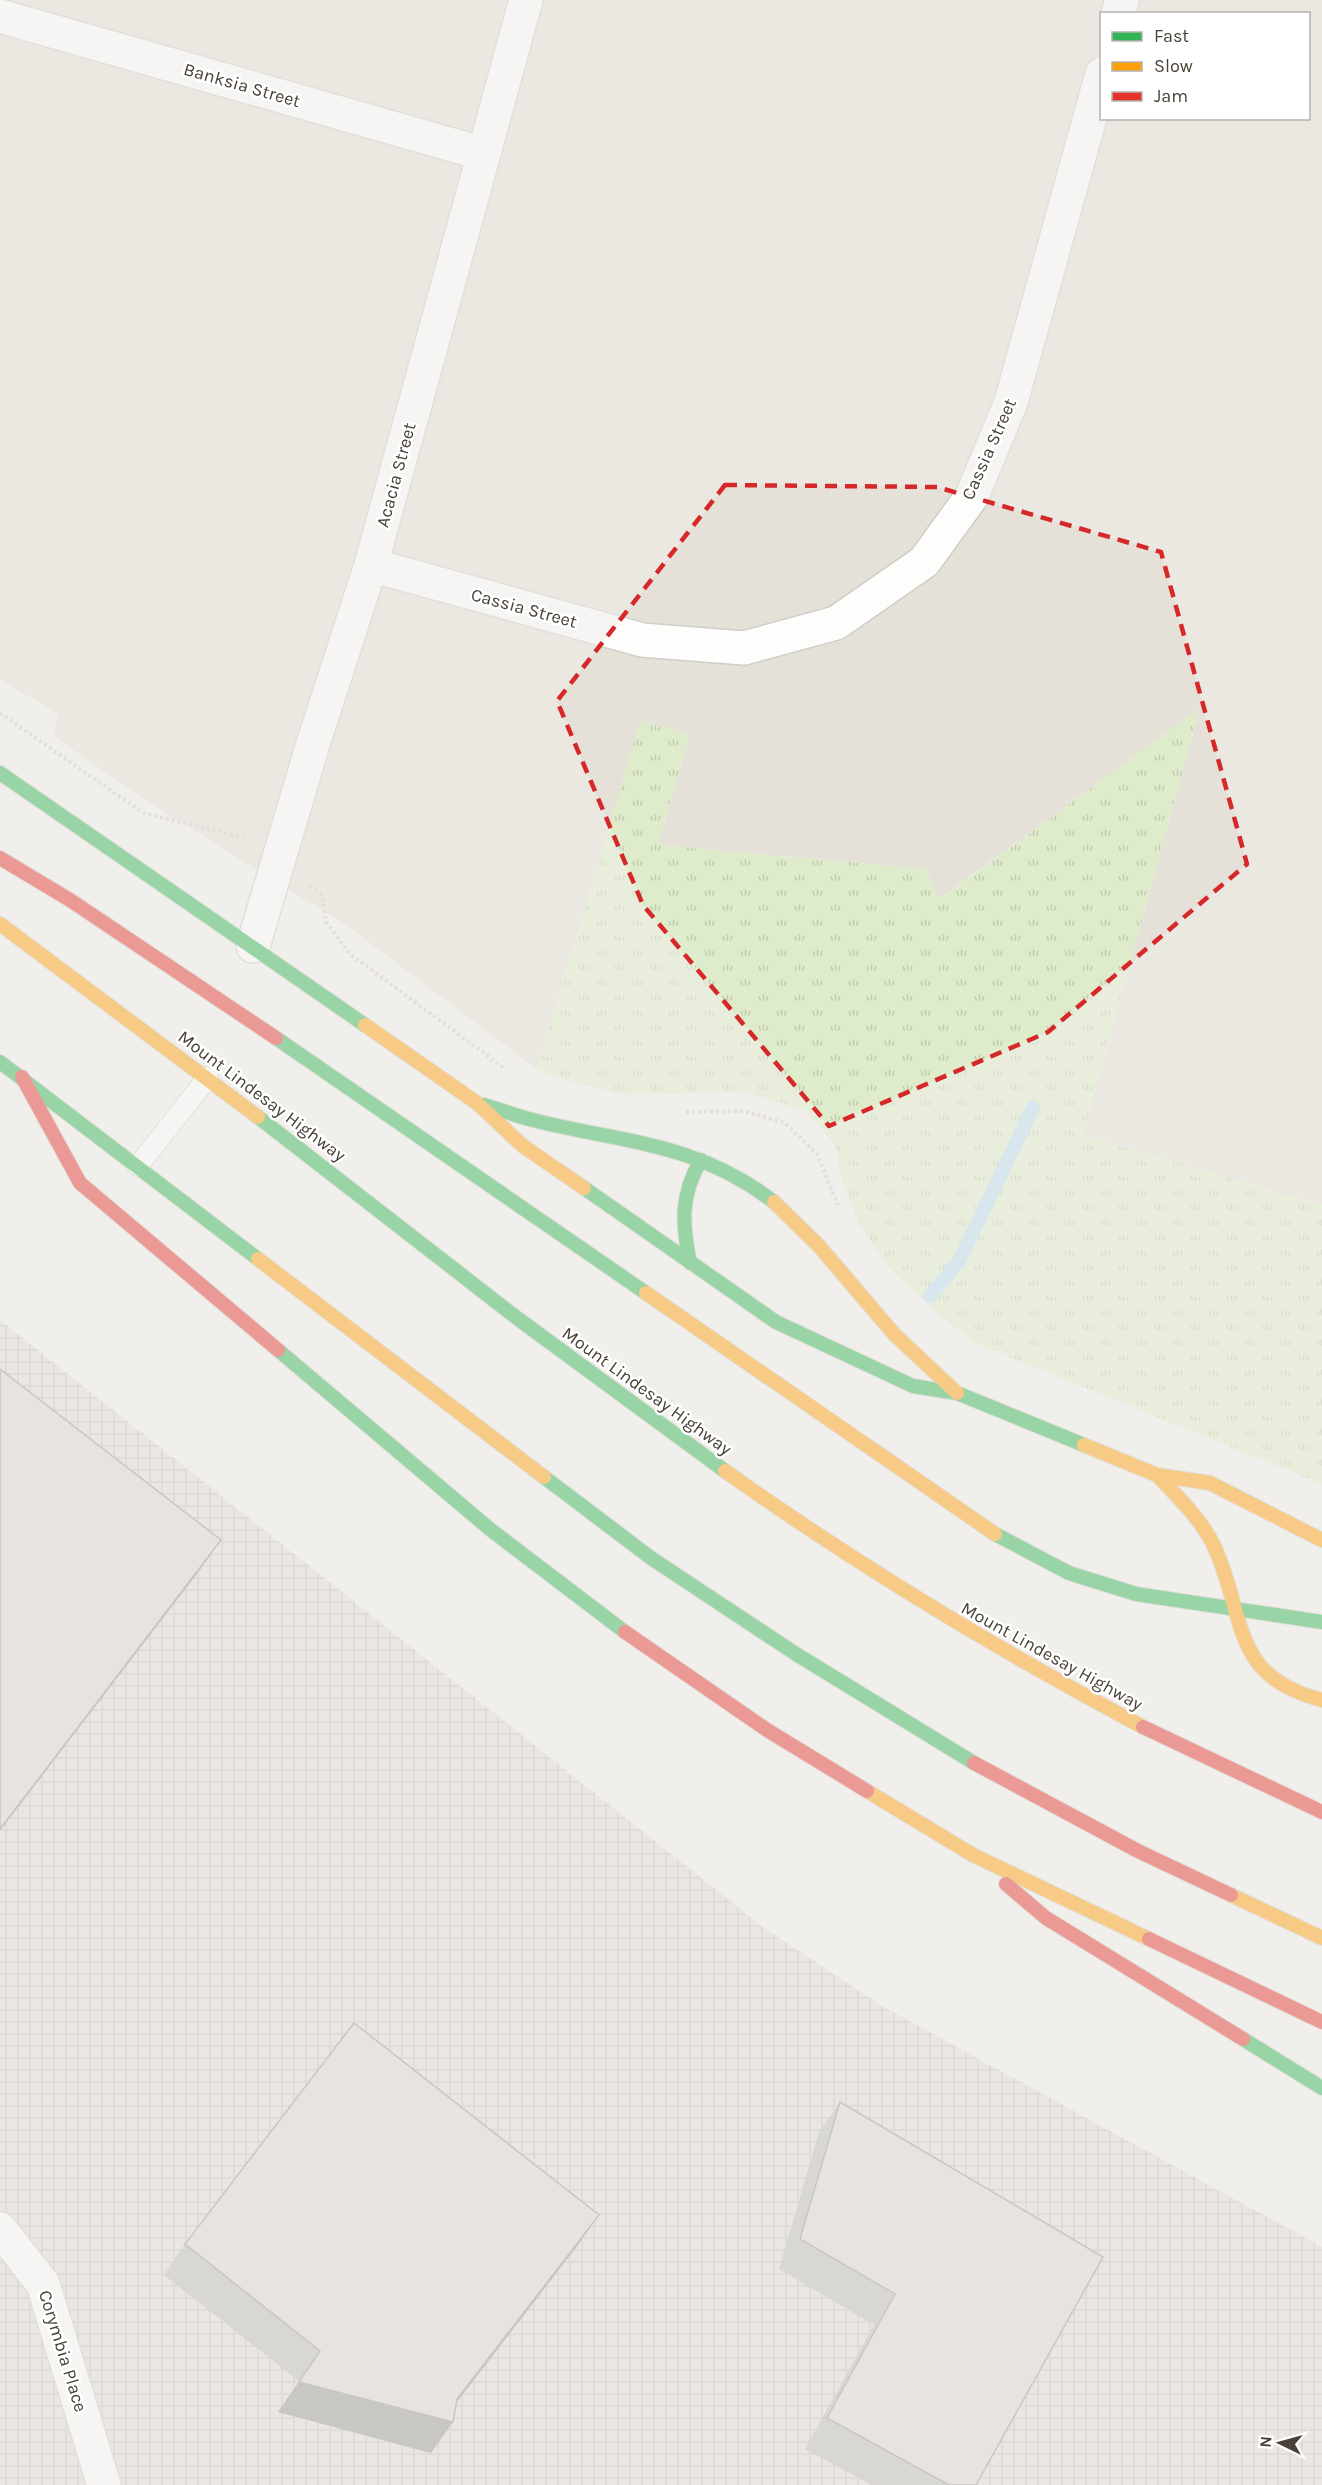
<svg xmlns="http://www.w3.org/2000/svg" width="1322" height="2485" font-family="Karla,sans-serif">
<defs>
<pattern id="industrial-grid" width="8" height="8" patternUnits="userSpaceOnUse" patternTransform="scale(1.5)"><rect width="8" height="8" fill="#e2ded9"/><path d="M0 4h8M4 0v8" fill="none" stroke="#c3c0bb"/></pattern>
<pattern id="grass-tufts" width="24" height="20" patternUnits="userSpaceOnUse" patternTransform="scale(1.5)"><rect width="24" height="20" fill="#dfeccb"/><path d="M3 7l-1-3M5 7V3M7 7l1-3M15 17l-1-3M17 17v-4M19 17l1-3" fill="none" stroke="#c1ccaf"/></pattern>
</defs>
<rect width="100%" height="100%" fill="#f1efeb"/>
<!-- residential -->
<path fill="#e5e1d8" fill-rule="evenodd" d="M0 0H1322V1205L1083 1135 1200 708 939 899 926 869 658 845 690 734 641 721 537 1069 346 925 153 805 53 736 59 714 0 680ZM1102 14H1308V118H1102Z"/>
<!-- industrial -->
<path fill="url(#industrial-grid)" d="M0 1320 764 1928 882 2006 1322 2247V2485H0Z"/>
<!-- grass -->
<path fill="url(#grass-tufts)" d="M1200 708 1083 1135 1322 1205V1484L975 1343 937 1313 888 1267 858 1222 842 1180 835 1144 804 1110 743 1092 625 1095 572 1082 537 1069 640 721 690 734 658 845 926 869 940 899Z"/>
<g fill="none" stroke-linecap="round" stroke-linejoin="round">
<!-- stream -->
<path stroke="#bbdbef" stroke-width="14" d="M930 1296 959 1261 1033 1108"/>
<defs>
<path id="lane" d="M138 1166 208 1077"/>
<path id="street" d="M1118 14 1122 0
M0 16 484 154
M371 565 642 640 744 648 836 623 924 562 972 496 1011 402 1102 74
M253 946 313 744 371 565 526 0
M0 2229 43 2284 104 2485"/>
<path id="fast" d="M0 773 365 1025
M276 1038 646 1293
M0 1062 258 1259
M484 1105C502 1110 519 1117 537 1121 625 1143 698 1143 774 1202
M258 1117 517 1318 725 1471
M584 1188 776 1322 913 1386 957 1393 1084 1445
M690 1263C682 1224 680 1195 701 1160
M278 1350 491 1530 625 1632
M544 1477 651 1558 796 1654 974 1763
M995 1534 1069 1573 1136 1594 1322 1622
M1243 2039 1322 2088"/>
<path id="slow" d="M0 924 258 1117
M365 1025 477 1103 523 1146 584 1188
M774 1202 819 1246 894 1334 957 1393
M258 1259 544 1477
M646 1293 995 1534
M1084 1445 1157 1475 1210 1483 1322 1540
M725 1471C859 1566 998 1650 1143 1727
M1157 1475C1178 1497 1201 1519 1214 1546 1247 1618 1229 1676 1322 1700
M867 1791 973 1855 1149 1939
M1231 1895 1322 1938"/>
<path id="jam" d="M0 858 70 900 276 1038
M22 1077 80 1183 278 1350
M625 1632 767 1730 867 1791
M1143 1727 1322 1812
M974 1763 1138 1851 1231 1895
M1006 1884 1046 1918 1243 2039
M1149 1939 1322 2022"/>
</defs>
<!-- lane casing -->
<use href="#lane" stroke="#cfcdc8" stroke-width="22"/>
<!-- street casing -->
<use href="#street" stroke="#cfcdc8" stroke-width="36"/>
<!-- fast casing -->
<use href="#fast" stroke="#d0ccc2" stroke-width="16"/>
<!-- slow casing -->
<use href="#slow" stroke="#d0ccc2" stroke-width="16"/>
<!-- jam casing -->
<use href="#jam" stroke="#d0ccc2" stroke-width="16"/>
<!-- path -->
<path stroke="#d2cfcb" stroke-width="4" stroke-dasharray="3 3" stroke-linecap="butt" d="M0 713 143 813 246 838
M310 886 322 895 326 922 350 954 504 1068
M686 1112 744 1111 785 1123 817 1154 839 1208"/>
<!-- lane -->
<use href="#lane" stroke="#fdfdfc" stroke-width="20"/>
<!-- street -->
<use href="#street" stroke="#fdfdfc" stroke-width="33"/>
<!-- fast -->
<use href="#fast" stroke="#30b455" stroke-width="14"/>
<!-- slow -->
<use href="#slow" stroke="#ff9f0a" stroke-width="14"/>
<!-- jam -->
<use href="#jam" stroke="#e5322d" stroke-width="14"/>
</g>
<!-- wall -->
<path fill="#bcbab5" d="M840 2102 976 2485H872L805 2449 874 2325 779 2269 819 2132Z
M599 2215 578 2245 457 2402 431 2453 278 2412 299 2381 164 2275 185 2244Z"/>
<!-- shaded-wall -->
<path fill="#999794" d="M221 1540 200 1570 0 1831V1829Z
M599 2215 578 2245 443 2420 453 2422 431 2453 278 2412 299 2382 457 2399Z"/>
<!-- building -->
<path fill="#dbd8d3" stroke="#999794" stroke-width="1.5" d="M0 1369 221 1540 0 1829Z
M354 2023 599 2215 457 2399 453 2422 299 2382 320 2351 185 2244Z
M840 2102 1103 2257 976 2485H949L827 2418 895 2294 800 2239Z"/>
<!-- marked area -->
<path d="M0 0H1322V2485H0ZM725 485 937 487 1161 552 1247 864 1048 1032 829 1126 643 905 557 701Z" fill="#f1efeb" fill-opacity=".55" fill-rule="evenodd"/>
<path fill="none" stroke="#d62828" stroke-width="4.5" stroke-dasharray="12 8" stroke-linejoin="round" d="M725 485 937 487 1161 552 1247 864 1048 1032 829 1126 643 905 557 701Z"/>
<g text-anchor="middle" stroke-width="5" stroke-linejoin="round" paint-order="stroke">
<!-- street labels -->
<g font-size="18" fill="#484137" stroke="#fff">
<text transform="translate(242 85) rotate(16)" y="6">Banksia Street</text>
<text transform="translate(989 449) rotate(-66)" y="6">Cassia Street</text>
<text transform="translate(396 475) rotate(-75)" y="6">Acacia Street</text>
<text transform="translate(524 608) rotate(15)" y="6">Cassia Street</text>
<text transform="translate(262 1096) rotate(37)" y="6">Mount Lindesay Highway</text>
<text transform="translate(647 1391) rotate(36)" y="6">Mount Lindesay Highway</text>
<text transform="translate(1052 1656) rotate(29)" y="6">Mount Lindesay Highway</text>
<text transform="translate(63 2351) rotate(73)" y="6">Corymbia Place</text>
</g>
</g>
<!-- legend -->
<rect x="1100" y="12" width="210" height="108" fill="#ffffff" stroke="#b6b3af" stroke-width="1.5"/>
<rect x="1112" y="32" width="30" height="9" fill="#30b455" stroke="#b6b3af" stroke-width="1.5"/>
<text x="1154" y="42" font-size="18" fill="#484137">Fast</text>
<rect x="1112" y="62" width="30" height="9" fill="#ff9f0a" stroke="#b6b3af" stroke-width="1.5"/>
<text x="1154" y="72" font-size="18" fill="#484137">Slow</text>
<rect x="1112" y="92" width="30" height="9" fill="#e5322d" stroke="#b6b3af" stroke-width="1.5"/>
<text x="1154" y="102" font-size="18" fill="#484137">Jam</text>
<!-- north arrow -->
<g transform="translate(1280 2443) rotate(275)" stroke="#ffffff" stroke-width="4.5" paint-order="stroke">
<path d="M0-4.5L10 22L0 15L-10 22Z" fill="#484137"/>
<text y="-9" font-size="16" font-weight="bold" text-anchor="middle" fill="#484137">N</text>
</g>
</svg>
